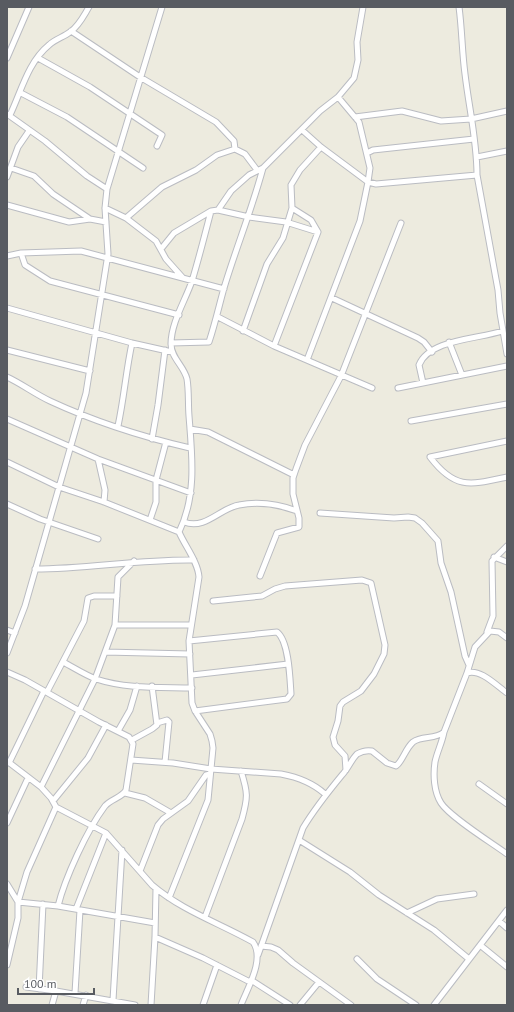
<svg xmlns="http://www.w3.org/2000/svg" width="514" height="1012" font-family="'PT Sans',sans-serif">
<rect width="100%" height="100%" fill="#edebdf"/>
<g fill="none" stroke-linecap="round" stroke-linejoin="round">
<defs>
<path id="minor" d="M459 7C462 29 462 52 465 74 469 108 477 141 477 175L498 290 500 313 507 354
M71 31 140 77 216 122 234 141 235 149
M7 58 29 7
M38 58 90 87 162 135 157 146
M21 93 67 117 143 168
M7 114 45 141 87 176 107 189
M10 115C21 92 28 62 49 45 55 39 64 37 70 32 79 26 84 15 89 7
M355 117 402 111 441 121 471 119 507 111
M302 130 321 147 368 182 376 184 477 175
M367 153 373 150 474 139
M477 157 507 151
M11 168 34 176 53 194 90 219
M7 177 18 147 29 131
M7 205 69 222 90 219 106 222
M105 208 126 218 156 241 166 259 183 278
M218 210 249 217 286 222 318 232
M126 218 162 187 196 170 217 155 235 149 245 154 257 170
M161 249 174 233 211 211 218 210 231 191 249 175 263 168 320 111 338 97 354 78 358 60 357 42 363 7
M21 253 25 265 50 281 179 315
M7 256 21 253 81 251 224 289
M332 298 418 338 424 342 432 352
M7 308 132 343 172 352
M218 317 274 346 372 388
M243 331 267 264 283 238 292 208 291 185 300 170 321 147
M449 342 462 375
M171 343 209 342C215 324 219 306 224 288 236 248 252 209 263 168
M274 346 318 232 311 220 292 208
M7 350 90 371
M307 360 360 221 368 182 370 168 359 122 338 97
M7 377C22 384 35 394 50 401 93 421 143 437 190 448
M423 383 419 365C429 339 480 339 502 331
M398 388 507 366
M7 419 98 459 191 493
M411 421 507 404
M118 426C124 398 126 371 132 343
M190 429 208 432 294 475
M152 439 158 405 165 350
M507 441 430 457C455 490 470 485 507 477
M98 459 105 490 104 502
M7 462 59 487 104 502 179 532C185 546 198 562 199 577L189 641 192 703 195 711 210 734 212 741 213 748 208 800 169 898
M7 504 40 519 98 539
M320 513 394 518 408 517 415 518 422 523 438 541 441 563 451 592 465 656 469 665
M150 520 156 502V480L166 442
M184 522C206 530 220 508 239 505 260 501 278 504 297 511
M179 532C197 495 192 455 189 416 188 404 189 391 187 379 184 366 171 358 171 344 171 323 185 301 192 281 199 258 205 234 211 211
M494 557 507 562
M35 569C88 569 140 559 194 560
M260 576 277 533 299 527V518L293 494V478L296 469 305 445 341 376 401 223
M213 601 262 596 275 589 285 586 362 580 371 583 385 645 384 654 374 674 361 691 343 702 340 706 338 721 333 737 335 745 345 756 346 770
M115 625H191
M7 630 15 633
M487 632 493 616 492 561 507 546
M189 641 277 632C289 641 290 679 291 694L287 699 195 711
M105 652 190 654
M7 653 25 606 86 393 108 254 105 208 107 189 162 7
M63 662C73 667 85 675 96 679 126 689 161 687 192 688
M7 672 25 680 99 722 129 737 133 744 126 790C123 797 111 799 105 806 87 830 65 878 58 906
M467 673C480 668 497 686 507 693
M192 675 288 664
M47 692 84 621 88 598 94 596H117
M157 723 167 720 169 722 165 762
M118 731 130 710 137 686
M444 732C442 743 437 752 435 762 433 775 434 792 441 803 450 817 492 843 507 854
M132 740 152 729 157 725 152 686
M131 760 173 763 211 769 281 774C297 777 313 783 325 794
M7 761 41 787 51 798 56 807 106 833 152 885C181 910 219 923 253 942 265 959 248 987 241 1005
M9 763 44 691
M479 784 507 804
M41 787 95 679 115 625 118 577 134 561
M125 793 145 798 171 813
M53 801 88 758 106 725
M7 823 28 778
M299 840 350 872 379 895 434 930 469 959
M140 871 158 825 163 819 188 801 206 775 210 774
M7 884 18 902 58 906 155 923
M76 909 106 833
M407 913 437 899 474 894
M205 917 242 819C248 797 248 793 241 771
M499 921 507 928
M155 937 203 958 250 982
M480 945 507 967
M261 946 271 947 278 950 293 963 351 1005
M258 955 303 828C315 808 328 792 342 775 348 769 351 760 357 754 362 751 366 750 372 751L387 763 396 766C403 761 405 749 413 742 422 735 435 740 444 732L467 673 475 647 490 631 499 632 507 638
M357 959 377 979 416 1005
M7 965 18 918V902L27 872 56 807
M251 980 290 1005
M26 987 56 991
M39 989 43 904
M75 993 80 910
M113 1000 122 850
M52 1005 56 991 135 1005
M83 1005 86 995
M151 1005 155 937 156 889
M203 1005 217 965
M300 1005 319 982
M434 1005 507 910"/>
</defs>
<!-- minor casing -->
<use href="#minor" stroke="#babcc2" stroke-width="7"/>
<!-- minor -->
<use href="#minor" stroke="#fff" stroke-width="5"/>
</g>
<!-- border -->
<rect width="514" height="1012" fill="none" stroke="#585b61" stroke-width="16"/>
<!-- scale -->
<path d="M18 988v6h76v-6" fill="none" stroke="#585b61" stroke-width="2"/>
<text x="24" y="988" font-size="12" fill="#585b61" stroke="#ffffff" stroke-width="3" paint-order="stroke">100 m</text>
</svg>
